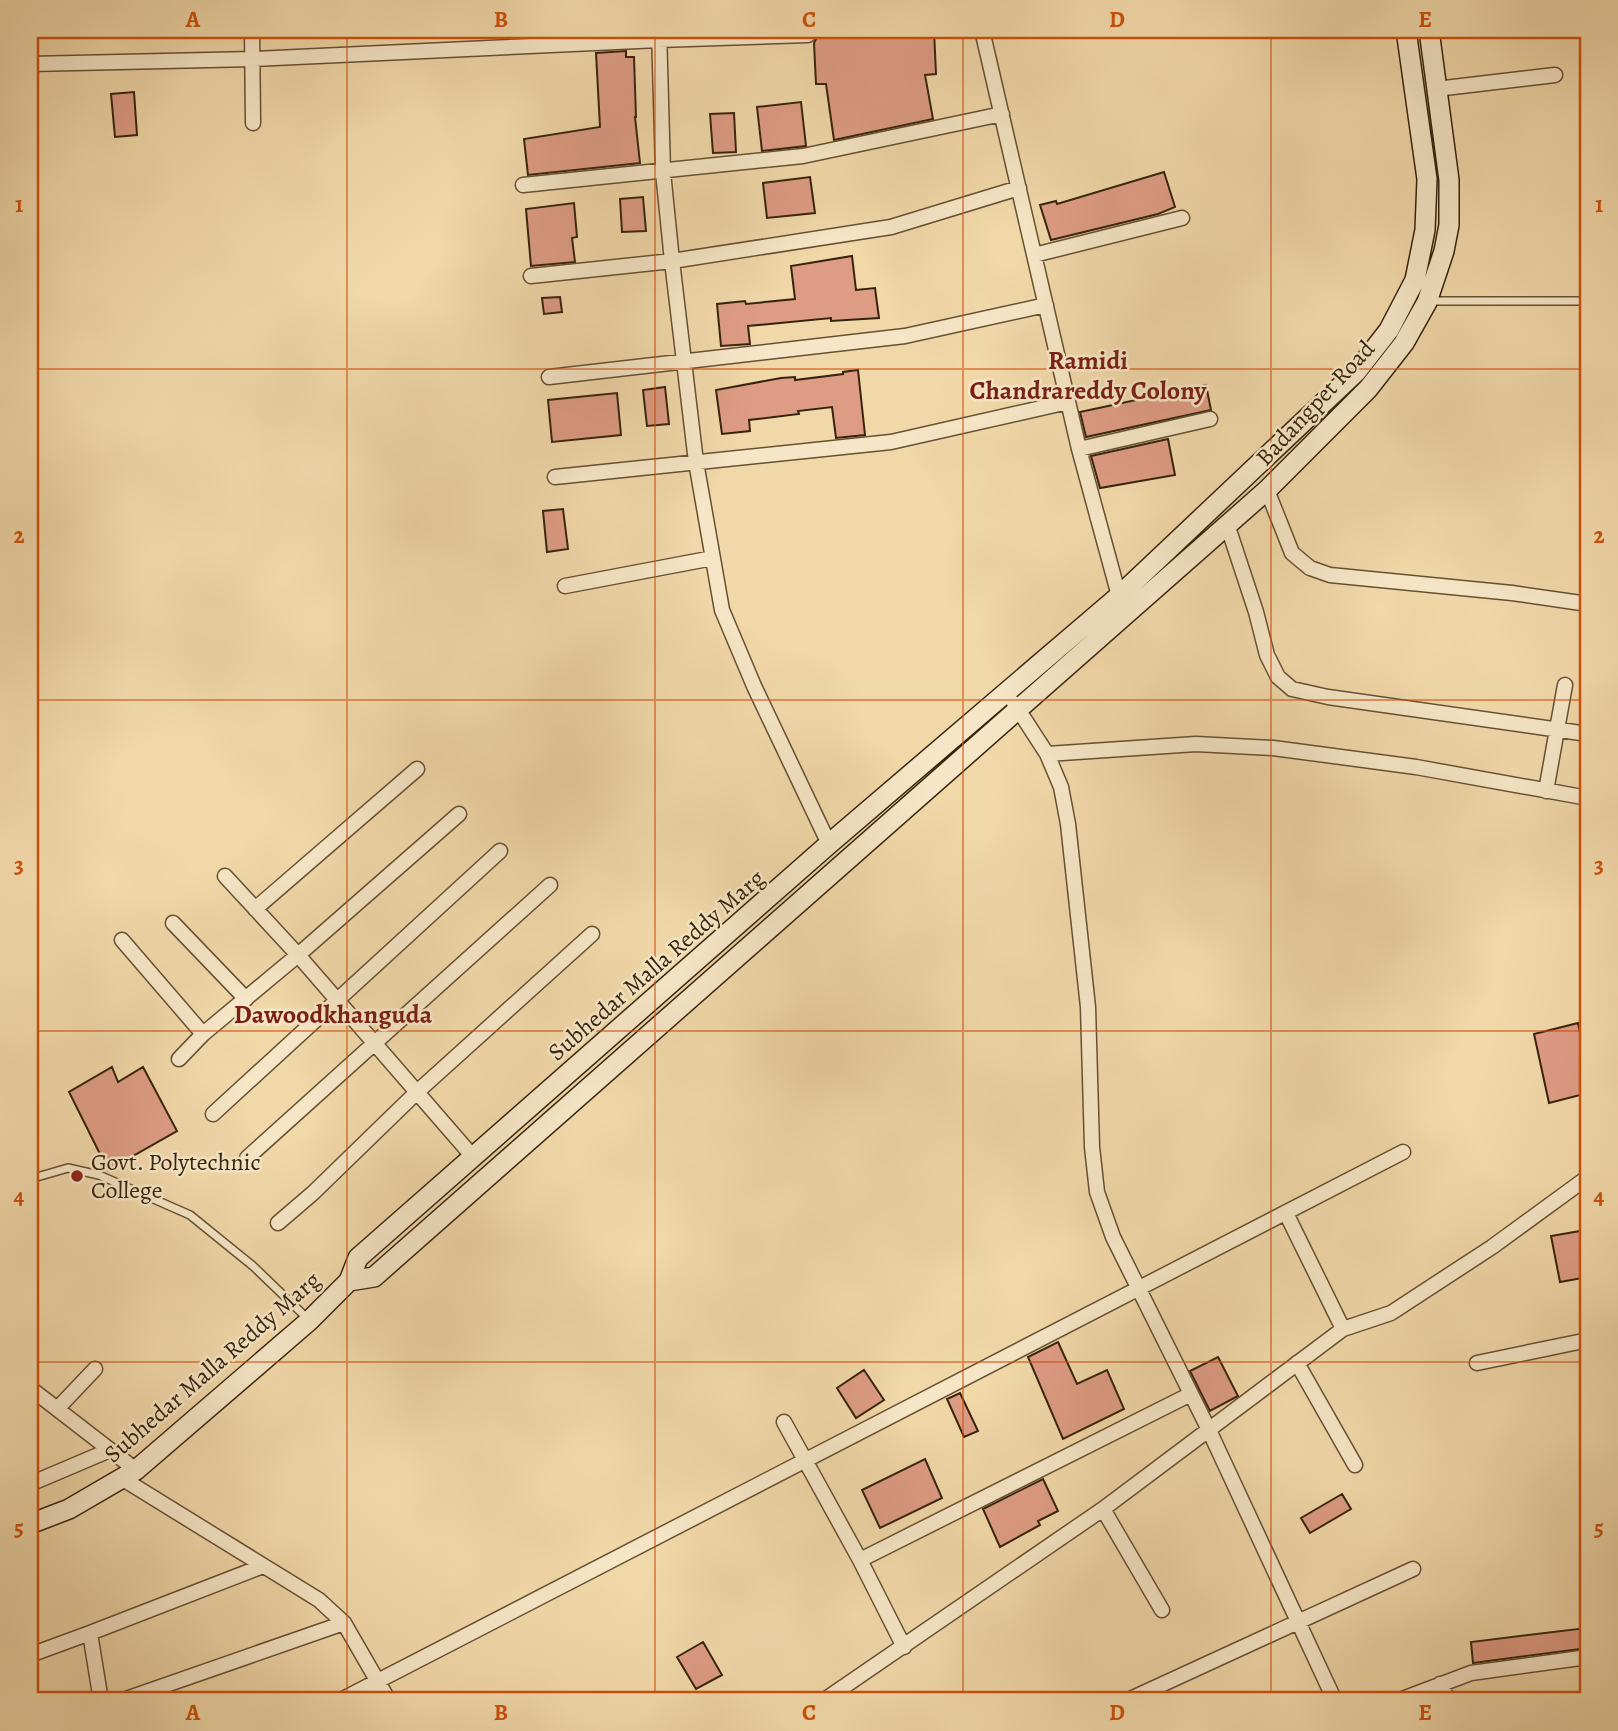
<svg xmlns="http://www.w3.org/2000/svg" width="1618" height="1731" font-family="Alegreya,serif">
<rect width="100%" height="100%" fill="#f1d8a9"/>
<filter id="stains"><feTurbulence type="fractalNoise" baseFrequency=".00286" numOctaves="4"/><feColorMatrix values="0 0 0 0 .2 0 0 0 0 .09 0 0 0 0 .02 0 0 0 .5 -.17"/></filter>
<radialGradient id="worn" r=".72"><stop offset=".6" stop-color="#630" stop-opacity="0"/><stop offset="1" stop-color="#630" stop-opacity=".3"/></radialGradient>
<!-- building -->
<path fill="#de9c84" stroke="#37230d" stroke-width="2" d="M816 30H934L936 74 925 75 933 119 834 140 826 84H816L814 43 818 35Z
M626 51V57H634L636 117H635L640 163 528 175 524 139 600 127 596 53Z
M134 92 137 135 115 137 111 94Z
M801 102 806 146 762 151 757 107Z
M734 113 736 152 713 153 710 114Z
M1164 172 1175 207 1158 214 1051 240 1040 205 1056 201 1057 204Z
M810 177 815 213 767 218 763 183Z
M643 197 646 231 622 232 620 199Z
M574 203 577 237 572 238 575 262 531 266 526 209Z
M852 256 856 290 875 288 879 318 831 321V318L748 326 750 344 721 346 717 304 745 301 746 304 795 299 791 266Z
M560 297 562 312 544 314 542 298Z
M858 370 865 435 836 438 832 407 798 411 799 414 749 420 750 431 722 434 716 390 781 378 795 377V380L843 374V372Z
M1206 385 1211 410 1086 437 1080 412Z
M665 387 669 424 647 426 643 390Z
M617 393 621 435 552 442 548 400Z
M1168 439 1175 475 1100 488 1091 456Z
M563 509 568 549 547 552 543 511Z
M1578 1023 1588 1071V1093L1549 1103 1534 1034Z
M112 1067 118 1082 143 1067 177 1131 108 1170 69 1092Z
M1586 1230 1588 1242V1277L1560 1282 1551 1236Z
M1058 1342 1077 1384 1107 1370 1124 1409 1063 1439 1028 1357Z
M1218 1357 1238 1396 1210 1411 1190 1371Z
M864 1370 884 1400 856 1418 837 1388Z
M960 1393 978 1431 964 1437 947 1399Z
M925 1459 942 1498 880 1528 862 1490Z
M1043 1479 1058 1511 1038 1521 1040 1525 1000 1547 983 1509Z
M1342 1494 1351 1509 1310 1533 1301 1518Z
M1586 1628 1588 1648 1473 1663 1471 1642Z
M703 1642 722 1675 696 1689 677 1657Z"/>
<g fill="none" stroke-linecap="round" stroke-linejoin="round">
<defs>
<path id="lane" d="M1431 301H1588
M30 1179 68 1168 99 1175 190 1215 253 1266 309 1320"/>
<path id="street" d="M252 30 253 123
M659 30 663 172 672 261 696 462 722 610 754 686 829 844
M982 30 1079 449 1119 596
M30 64 253 59 659 40 808 35
M1436 89 1555 75
M523 185 803 156 1002 114
M1034 255 1182 218
M531 276 672 261 891 227 1019 188
M549 377 905 336 1046 305
M1079 449 1210 419
M555 477 891 442 1068 402
M1267 490 1292 553 1310 568 1330 575 1512 593 1588 604
M1227 524 1256 612 1267 655 1278 677 1292 689 1328 697 1588 734
M565 586 713 558
M1014 703 1047 754 1061 787 1068 824 1088 1007 1092 1147 1097 1192 1113 1237 1208 1428 1335 1701
M1047 754 1196 744 1273 748 1416 767 1588 798
M1546 791 1565 685
M225 876 298 955 474 1158
M255 909 417 769
M173 923 246 999
M122 940 203 1034
M179 1059 203 1034 298 955 459 814
M213 1114 500 851
M247 1158 550 885
M1286 1213 1343 1329
M278 1223 313 1193 417 1092 592 934
M1297 1363 1355 1465
M1477 1363 1588 1340
M30 1388 136 1470
M57 1409 95 1369
M784 1422 860 1560 904 1647
M123 1479 319 1600 344 1623 389 1701
M30 1484 110 1450
M1103 1509 1162 1610
M860 1560 1191 1394
M90 1633 263 1566
M30 1655 90 1633 101 1701
M1440 1684 1449 1701
M120 1701 344 1623
M339 1701 1403 1152
M823 1701 1103 1509 1343 1329 1391 1313 1492 1247 1588 1177
M1126 1701 1413 1569
M1397 1701 1471 1673 1588 1657"/>
<path id="secondary" d="M349 1281 374 1277 1267 490 1368 389 1404 343 1427 302 1444 251 1449 225V180L1429 30
M30 1524 69 1509 136 1470 309 1321 349 1281 358 1258 829 844 1119 596 1357 371 1389 330 1415 280 1425 230 1427 179 1406 30"/>
</defs>
<!-- lane casing -->
<use href="#lane" stroke="#665034" stroke-width="10"/>
<!-- street casing -->
<use href="#street" stroke="#665034" stroke-width="17"/>
<!-- secondary casing -->
<use href="#secondary" stroke="#37230d" stroke-width="22"/>
<!-- lane -->
<use href="#lane" stroke="#f6e6c7" stroke-width="7"/>
<!-- street -->
<use href="#street" stroke="#f6e6c7" stroke-width="14"/>
<!-- secondary -->
<use href="#secondary" stroke="#f6e6c7" stroke-width="19"/>
</g>
<!-- grid -->
<path fill="none" stroke="#cd510c" stroke-width="2" stroke-opacity="0.55" d="M347 30V1701M655 30V1701M963 30V1701M1271 30V1701M30 369H1588M30 700H1588M30 1031H1588M30 1362H1588"/>
<!-- markers -->
<circle fill="#8f2418" stroke="#f6e6c7" stroke-width="2.5" cx="77" cy="1176" r="7"/>
<g text-anchor="middle" stroke-width="5" stroke-linejoin="round" paint-order="stroke">
<!-- street labels -->
<g font-size="24" fill="#37230d" stroke="#f6e6c7">
<text transform="translate(1315 403) rotate(-47)" y="8">Badangpet Road</text>
<text transform="translate(656 965) rotate(-41)" y="8">Subhedar Malla Reddy Marg</text>
<text transform="translate(212 1367) rotate(-41)" y="8">Subhedar Malla Reddy Marg</text>
</g>
<!-- poi labels -->
<g font-size="24" fill="#37230d" stroke="#f6e6c7" text-anchor="start">
<text x="91" y="1170">Govt. Polytechnic<tspan x="91" dy="28">College</tspan></text>
</g>
<!-- neighbourhood labels -->
<g font-size="26" font-weight="bold" fill="#7a1f14" stroke="#f6e6c7">
<text x="1088" y="369">Ramidi<tspan x="1088" dy="30">Chandrareddy Colony</tspan></text>
<text x="333" y="1023">Dawoodkhanguda</text>
</g>
</g>
<!-- margin -->
<rect width="1618" height="1731" fill="none" stroke="#f1d8a9" stroke-width="77"/>
<rect x="38" y="38" width="1542" height="1654" fill="none" stroke="#cd510c" stroke-width="2.5"/>
<g font-size="23" text-anchor="middle" font-weight="bold" fill="#cd510c">
<text x="193" y="27">A</text>
<text x="501" y="27">B</text>
<text x="809" y="27">C</text>
<text x="1117" y="27">D</text>
<text x="1425" y="27">E</text>
<text x="19" y="212">1</text>
<text x="1599" y="212">1</text>
<text x="19" y="543">2</text>
<text x="1599" y="543">2</text>
<text x="19" y="873">3</text>
<text x="1599" y="873">3</text>
<text x="19" y="1204">4</text>
<text x="1599" y="1204">4</text>
<text x="19" y="1535">5</text>
<text x="1599" y="1535">5</text>
<text x="193" y="1720">A</text>
<text x="501" y="1720">B</text>
<text x="809" y="1720">C</text>
<text x="1117" y="1720">D</text>
<text x="1425" y="1720">E</text>
</g>
<rect width="100%" height="100%" filter="url(#stains)"/>
<rect width="100%" height="100%" fill="url(#worn)"/>
</svg>
